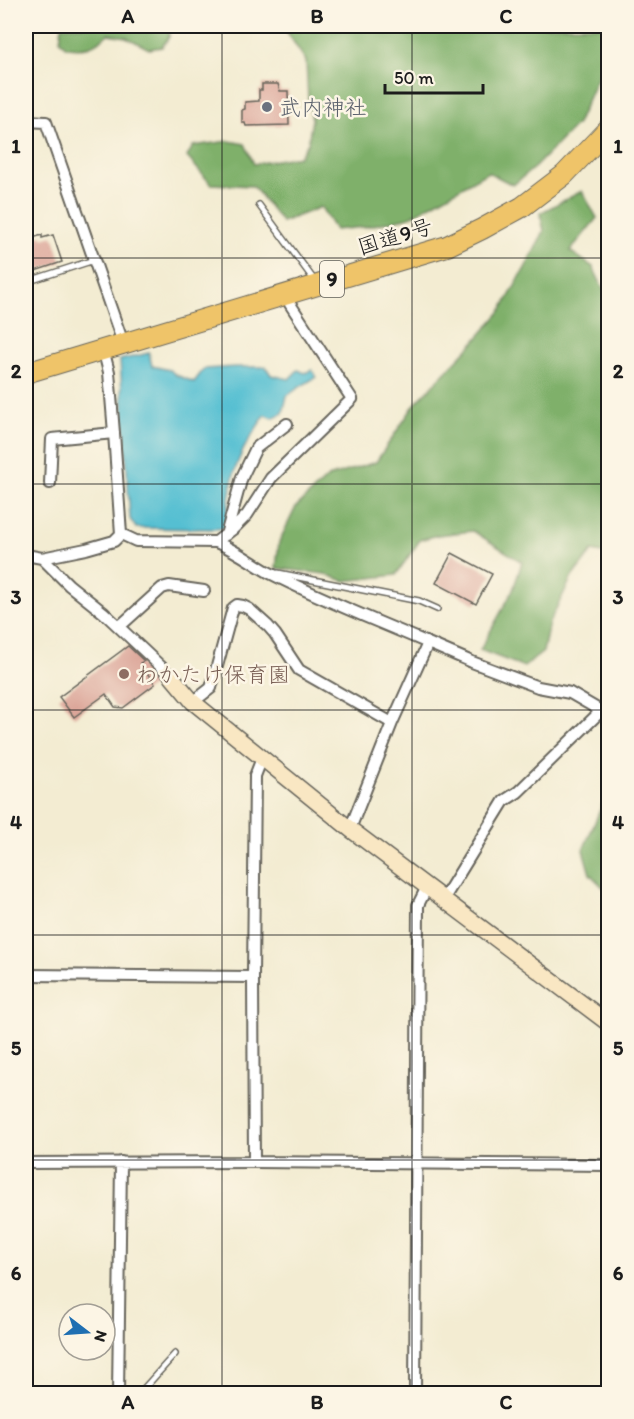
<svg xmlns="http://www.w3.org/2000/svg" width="634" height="1419" font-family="Itim,'Klee One',sans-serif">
<rect width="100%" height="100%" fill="#fcf5e5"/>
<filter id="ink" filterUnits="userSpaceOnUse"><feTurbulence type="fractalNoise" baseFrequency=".0167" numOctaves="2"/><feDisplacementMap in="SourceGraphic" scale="12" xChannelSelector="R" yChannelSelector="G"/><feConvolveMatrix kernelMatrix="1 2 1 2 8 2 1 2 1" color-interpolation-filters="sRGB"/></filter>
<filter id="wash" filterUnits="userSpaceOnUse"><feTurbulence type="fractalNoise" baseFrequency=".008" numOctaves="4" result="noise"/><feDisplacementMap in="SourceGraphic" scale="24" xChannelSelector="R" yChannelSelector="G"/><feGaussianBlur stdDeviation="1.35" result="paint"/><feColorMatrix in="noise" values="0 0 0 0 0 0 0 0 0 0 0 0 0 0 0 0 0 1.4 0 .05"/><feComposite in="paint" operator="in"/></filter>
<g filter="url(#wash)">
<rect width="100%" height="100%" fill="#f3ecd2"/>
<!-- forest -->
<path fill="#7fb06b" stroke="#4e6644" stroke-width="1.5" d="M62 26H170L169 37 162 47 149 49 126 37 108 34C93 48 86 49 66 47L60 40Z
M283 26H608V63L599 74 577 124 535 167 513 185 488 172 410 217 365 227 335 230 321 207 282 222 253 186 211 184 187 157 193 146 229 141 245 144 254 164 300 156 308 143 312 119 308 100 306 61Z
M582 191 597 218 570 251 593 267 603 288 608 293V554L592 551 572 577 549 623 543 652 524 667 480 650 513 590 522 562 473 531 438 535 420 540 396 575 344 581 325 574 276 568 279 542 296 507 328 477 376 462 415 404 476 340 501 311 530 259 544 231 540 213Z
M608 800V892L590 874 583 850 603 803Z"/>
<!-- water -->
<path fill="#55bfd2" stroke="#386e77" stroke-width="1.5" d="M149 353 152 366 170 370 176 375 194 382 204 369 236 367H266L271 375 289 379 298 370 305 373 312 370 316 377 298 388 287 396 283 413 273 418 265 415C256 429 246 442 240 457 230 478 229 505 225 528L214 529 136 528 130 519 120 360Z"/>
<g id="blocks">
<!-- building -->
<path fill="#daa295" d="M262 84H278L280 91H288L289 125 246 126 245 123H242V110L245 109V102L259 101V90H262Z
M42 235V238L53 235 62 262 26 274V240Z
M452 553 492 574 476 604 436 583Z
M128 646 144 661 140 663 155 684 123 708 115 707 106 694 74 717 59 697Z"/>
</g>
</g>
<g filter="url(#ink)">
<use href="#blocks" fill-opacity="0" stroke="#67655c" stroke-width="1.5"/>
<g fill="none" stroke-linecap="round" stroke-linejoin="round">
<defs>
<path id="lane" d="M259 205 314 280
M26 282 94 260
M278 573 419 601 437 609
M139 1394 175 1354"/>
<path id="street" d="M26 121 46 122 123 343
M103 349 109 372 114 433
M50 483 52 439 114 433 121 534
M226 535 242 477 256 448 287 424
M216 542 233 529 247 515 271 478 352 399 290 304 287 293
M26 555 42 558 69 585 104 613 172 677
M42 558 86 549 114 541 121 534 136 541 216 542C235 550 251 562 268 572 320 599 375 620 428 643
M119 627 162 588 169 586 204 591
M193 702 211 688 233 608 237 605 243 606 249 609 268 626 275 634 299 670 392 723
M350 829 392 723 428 643 472 662 538 687 570 693 601 711 518 792 504 801 443 900
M26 975 253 977 254 1162
M253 977 255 776 262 758
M26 1163 254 1162 608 1165
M118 1394 121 1162
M415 1394 418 905 427 887"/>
<path id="secondary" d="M172 677 193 702 350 829 608 1023"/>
<path id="highway" d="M26 373 447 246 482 229 522 207 564 175 608 129"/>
</defs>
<!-- lane casing -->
<use href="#lane" stroke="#67655c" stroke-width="8"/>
<!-- street casing -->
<use href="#street" stroke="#67655c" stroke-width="14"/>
<!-- secondary casing -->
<use href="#secondary" stroke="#67655c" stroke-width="18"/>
<!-- highway casing -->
<use href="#highway" stroke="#67655c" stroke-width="22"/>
<!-- lane -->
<use href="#lane" stroke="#fff" stroke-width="5"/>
<!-- street -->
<use href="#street" stroke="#fff" stroke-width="10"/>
<!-- secondary -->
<use href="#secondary" stroke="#f9e7c3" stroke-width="15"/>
<!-- highway -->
<use href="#highway" stroke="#efc469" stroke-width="20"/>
</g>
</g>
<!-- grid -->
<path fill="none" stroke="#1c1c1c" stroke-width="1.5" stroke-opacity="0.55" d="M222 26V1394M412 26V1394M26 258H608M26 484H608M26 710H608M26 935H608M26 1160H608"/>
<!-- markers -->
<circle fill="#6b7280" stroke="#fcf5e5" stroke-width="2" cx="267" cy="107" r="6"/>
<circle fill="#8d6e63" stroke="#fcf5e5" stroke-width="2" cx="124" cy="674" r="6"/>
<g text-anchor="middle" stroke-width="5" stroke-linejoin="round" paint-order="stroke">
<!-- shield labels -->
<rect fill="#fcf5e5" stroke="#5f5d58" stroke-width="1.5" x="320" y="261" width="24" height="36" rx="4.5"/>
<g font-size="21" font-weight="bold" fill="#1c1c1c">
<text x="332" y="286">9</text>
</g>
<!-- worship labels -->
<g font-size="22" fill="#5b616d" stroke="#fcf5e5" text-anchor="start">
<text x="279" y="115">武内神社</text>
</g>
<!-- street labels -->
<g font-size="22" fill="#1c1c1c" stroke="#fcf5e5">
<text transform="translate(395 236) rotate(-17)" y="8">国道9号</text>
</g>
<!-- education labels -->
<g font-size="22" fill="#785e54" stroke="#fcf5e5" text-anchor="start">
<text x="136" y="682">わかたけ保育園</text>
</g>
</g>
<!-- margin -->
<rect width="634" height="1419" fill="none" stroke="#fcf5e5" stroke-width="66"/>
<!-- north arrow -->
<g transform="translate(87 1332) rotate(107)"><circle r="28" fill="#fcf5e5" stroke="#a29e95" stroke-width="1.5"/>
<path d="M0-4.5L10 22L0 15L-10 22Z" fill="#1f6fb2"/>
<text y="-9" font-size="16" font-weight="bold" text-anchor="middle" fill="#1c1c1c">N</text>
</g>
<!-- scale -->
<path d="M385 84v9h98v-9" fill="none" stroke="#1c1c1c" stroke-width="3"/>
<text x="394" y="84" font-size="18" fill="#1c1c1c" stroke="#fcf5e5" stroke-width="4.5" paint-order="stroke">50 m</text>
<rect x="33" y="33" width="568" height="1353" fill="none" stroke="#1c1c1c" stroke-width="2"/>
<g font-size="20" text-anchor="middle" font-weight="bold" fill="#1c1c1c">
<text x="128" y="23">A</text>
<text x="317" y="23">B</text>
<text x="506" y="23">C</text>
<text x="16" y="153">1</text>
<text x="618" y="153">1</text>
<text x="16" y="378">2</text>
<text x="618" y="378">2</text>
<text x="16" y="604">3</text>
<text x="618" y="604">3</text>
<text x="16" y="829">4</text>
<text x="618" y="829">4</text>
<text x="16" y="1055">5</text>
<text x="618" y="1055">5</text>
<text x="16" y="1280">6</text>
<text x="618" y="1280">6</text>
<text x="128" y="1409">A</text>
<text x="317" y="1409">B</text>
<text x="506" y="1409">C</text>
</g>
</svg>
